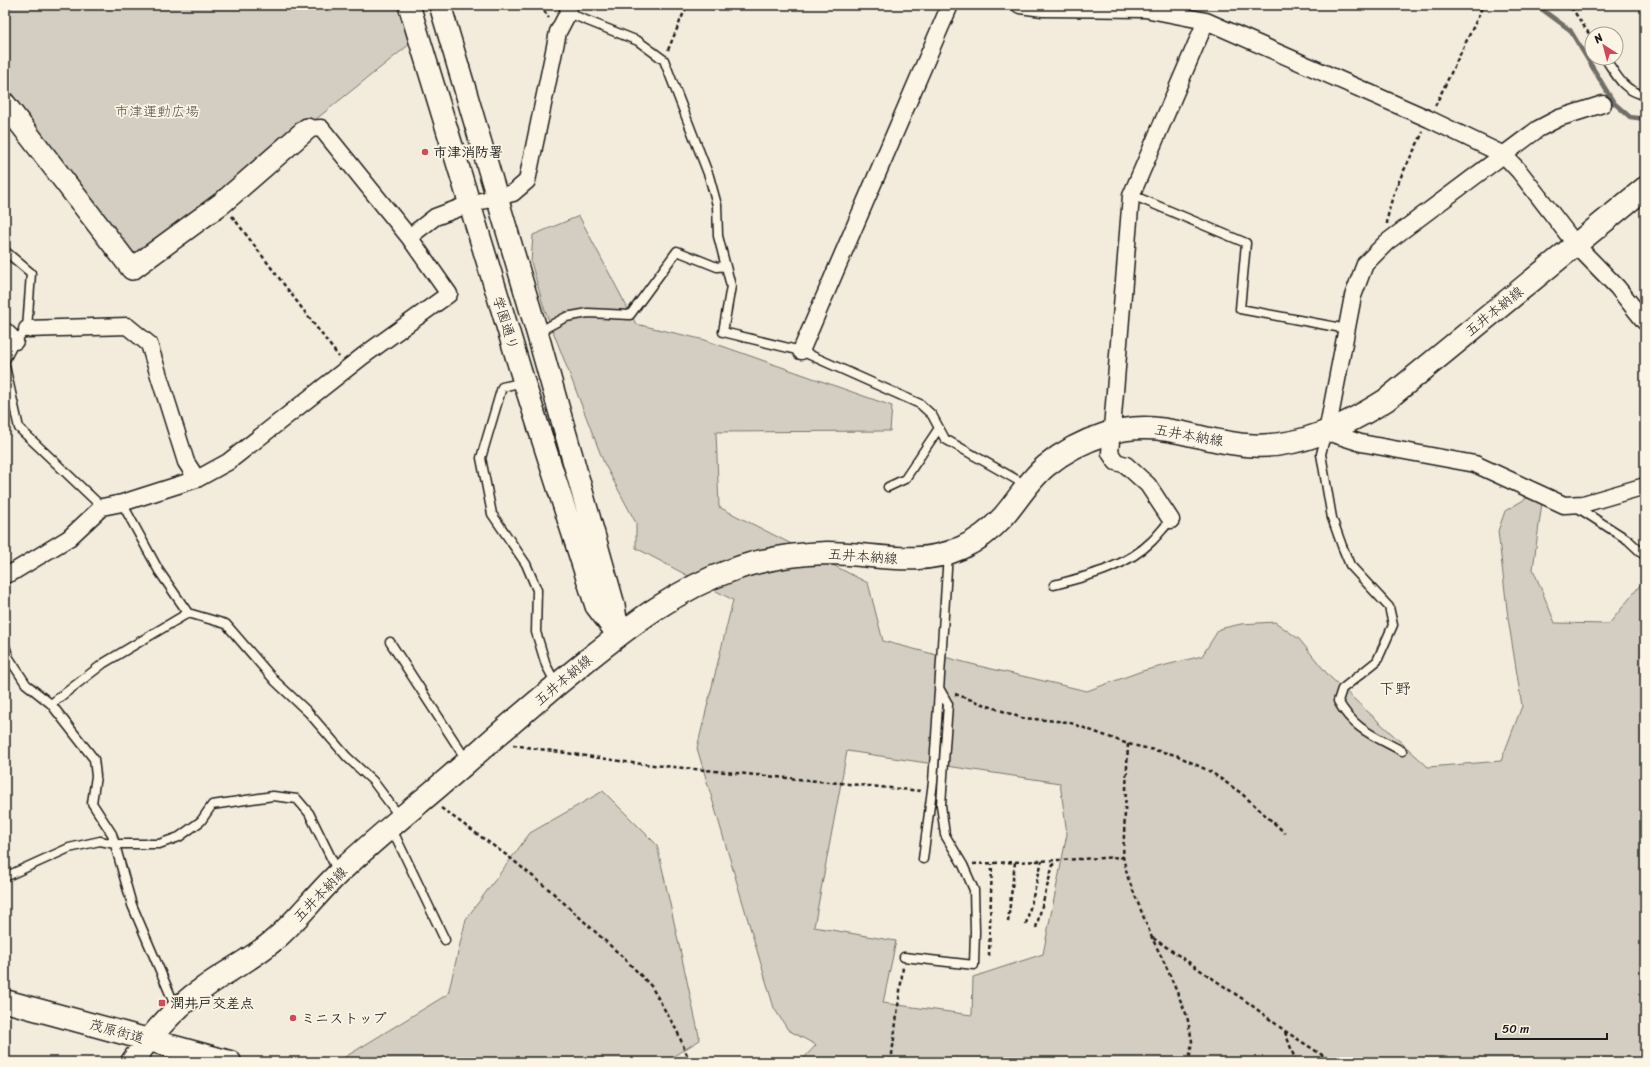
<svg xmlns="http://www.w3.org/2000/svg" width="1650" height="1067" font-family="Sriracha,'Klee One',sans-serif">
<rect width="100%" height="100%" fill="#f3ecdd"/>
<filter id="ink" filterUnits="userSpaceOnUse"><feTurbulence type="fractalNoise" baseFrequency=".025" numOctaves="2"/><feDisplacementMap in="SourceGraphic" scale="8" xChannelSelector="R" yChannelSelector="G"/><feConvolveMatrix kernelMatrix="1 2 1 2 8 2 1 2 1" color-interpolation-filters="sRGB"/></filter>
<g filter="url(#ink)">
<!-- green -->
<path fill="#d3cec1" stroke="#78756e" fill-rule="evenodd" d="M5 5H399L410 44 146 255H135L5 85Z
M579 216 636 324 705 340 892 406 890 431 716 432 719 507 868 583 883 641 979 666 1087 691 1142 671 1202 656 1219 629 1241 624 1275 622 1299 639 1329 676 1428 767 1501 761 1522 706 1508 618 1498 531 1505 511 1544 488 1533 569 1555 623 1609 624 1645 579V1062H1173L1171 1060 1162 1062H803V1059L816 1045 788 1030 774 1008 697 748 733 600 636 548V523L604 463 544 308 531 262 533 235ZM847 751 1060 783 1067 834 1043 954 973 977 972 1015 883 1003 896 941 814 927Z
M603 791 657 845 700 1040 664 1062H337L448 994 466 919 530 833Z"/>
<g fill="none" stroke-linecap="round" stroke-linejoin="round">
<!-- stream -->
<path stroke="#716e68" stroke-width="4.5" d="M1536 5 1570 30 1614 103 1630 117 1645 119"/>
<defs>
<path id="service" d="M568 13 638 41 664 60 709 176 717 205 718 236 731 286 723 332 801 351 920 404 932 415 945 439 1026 485
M1605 58C1617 76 1623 91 1645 95
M1132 195 1246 243 1240 309 1347 329
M5 251 31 273 27 329 15 341 5 360
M538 332 566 317 588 313 630 315 677 251 717 267 725 266
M5 366 19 428 102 507
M524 382 502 387 481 458 492 514 526 564 537 590 536 632 546 665 556 684
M1326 435 1321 454 1332 518 1342 546 1350 565 1389 607 1393 625 1377 661 1342 689 1338 701C1354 730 1375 736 1402 751
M888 487 905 479 939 428
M122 503 159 571 188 613 226 624 275 681 308 712 347 757 373 781 400 817
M1575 506 1628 540 1645 556
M1054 585C1088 576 1126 567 1152 541 1159 534 1164 527 1171 520
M390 642 467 761
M5 646 9 658 26 684 51 704 94 759 96 776 92 803 112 834 132 905 176 1008
M51 704 104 663 188 613
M391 827 445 940
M923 859 933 782 948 554
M5 877 69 848 100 841 115 844H159L179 837 201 821 212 805 273 796 297 799 309 813 338 872
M904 957 974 965 975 932 974 890 963 865 945 835 941 805 948 704 939 688"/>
<path id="minor" d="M1020 5 1043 8 1145 9 1206 21 1429 119 1504 155 1519 171 1576 245 1617 287 1645 322
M1603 104 1559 118 1538 129 1387 242 1365 264 1353 296 1327 432 1361 443 1475 464 1564 505 1583 504 1645 486
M409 237 435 217 470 204 513 193 527 181 558 32 568 13 569 5
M27 329 127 326 149 344 186 462 197 479
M5 331 15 341
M801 351 950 5
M1171 520 1148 485 1126 465 1116 462 1110 453 1131 196 1206 21
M5 575 13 572 69 538 102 507 122 503 197 479 228 462 363 356 449 294 409 237 321 128 307 129"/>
<path id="tertiary" d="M409 5 524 382 596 606 618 635
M440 5 537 332 614 605 618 634
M5 104 132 269 222 203 307 129"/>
<path id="primary" d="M5 1001 230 1062
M132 1062C151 1035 177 1005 205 987 227 971 252 959 273 941 298 920 317 893 341 871 381 833 425 799 466 763 505 728 545 694 586 661 631 625 677 589 732 570 762 559 795 554 827 553 873 553 917 568 961 548 977 541 991 530 1003 517 1018 500 1029 480 1046 466 1064 451 1084 441 1106 434 1158 417 1196 441 1246 445 1297 450 1345 426 1386 400L1645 188"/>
</defs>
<!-- service casing -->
<use href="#service" stroke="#1c1c1c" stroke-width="11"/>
<!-- minor casing -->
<use href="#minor" stroke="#1c1c1c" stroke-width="19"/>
<!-- tertiary casing -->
<use href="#tertiary" stroke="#1c1c1c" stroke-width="24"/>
<!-- primary casing -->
<use href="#primary" stroke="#1c1c1c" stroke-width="25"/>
<!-- path -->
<path stroke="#1c1c1c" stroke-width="2.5" stroke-dasharray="4 3" stroke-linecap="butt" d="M540 5 549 18
M1564 5 1573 10 1592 38
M668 50 687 5
M1435 106 1480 13 1482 5
M232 216 339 357
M1387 224C1389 193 1410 160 1423 132
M955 694 1022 718 1068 722 1128 744 1176 755 1211 772 1241 793 1285 833
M1128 744 1123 857 1128 878 1152 938 1166 966 1187 1016 1192 1041 1189 1062
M513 745 633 763 921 791
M441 808 509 857 552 892 626 960 651 986 677 1031 690 1062
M973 864 1123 857
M1008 922 1015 862
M1026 924 1042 861
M1036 928 1054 861
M1153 938 1250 1004 1285 1031 1333 1062
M989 956 992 864
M1285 1032 1296 1062
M891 1062 903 967"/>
<!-- service -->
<use href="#service" stroke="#fcf5e5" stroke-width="8"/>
<!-- minor -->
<use href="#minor" stroke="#fcf5e5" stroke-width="16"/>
<!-- tertiary -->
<use href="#tertiary" stroke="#fcf5e5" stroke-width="21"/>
<!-- primary -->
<use href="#primary" stroke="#fcf5e5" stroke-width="22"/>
</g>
</g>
<!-- markers -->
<g fill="#d1495b" stroke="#fcf5e5" stroke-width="1.5">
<circle cx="425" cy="152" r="4"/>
<rect x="158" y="999" width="8" height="8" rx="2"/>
<circle cx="293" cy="1018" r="4"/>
</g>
<g text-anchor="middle" stroke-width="3.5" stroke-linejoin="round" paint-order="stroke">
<!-- park labels -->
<g font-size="14" fill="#53514e" stroke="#fcf5e5">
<text x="157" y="116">市津運動広場</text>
</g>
<!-- poi labels -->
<g font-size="14" font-weight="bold" fill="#1c1c1c" stroke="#fcf5e5" text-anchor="start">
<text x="433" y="157">市津消防署</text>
<text x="170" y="1008">潤井戸交差点</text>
<text x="301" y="1023">ミニストップ</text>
</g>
<!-- street labels -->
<g font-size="14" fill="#1c1c1c" stroke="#fcf5e5">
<text transform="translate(1494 311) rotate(-39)" y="5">五井本納線</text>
<text transform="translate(506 323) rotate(73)" y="5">学園通り</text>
<text transform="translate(1189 435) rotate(10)" y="5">五井本納線</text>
<text transform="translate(863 556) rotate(4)" y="5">五井本納線</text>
<text transform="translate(563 680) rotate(-40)" y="5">五井本納線</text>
<text transform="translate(320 894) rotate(-46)" y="5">五井本納線</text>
<text transform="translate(117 1031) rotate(15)" y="5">茂原街道</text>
</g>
<!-- quarter labels -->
<g font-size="16" fill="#1c1c1c" stroke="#fcf5e5">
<text x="1395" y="694">下野</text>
</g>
</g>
<!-- margin -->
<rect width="1650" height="1067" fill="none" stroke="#fcf5e5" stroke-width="20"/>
<rect x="10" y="10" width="1630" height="1047" fill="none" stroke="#1c1c1c" stroke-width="1.5" filter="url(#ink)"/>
<!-- north arrow -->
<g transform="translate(1604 46) rotate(324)"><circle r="19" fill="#fcf5e5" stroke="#a29e95"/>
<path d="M0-3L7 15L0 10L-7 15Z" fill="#d1495b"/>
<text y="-6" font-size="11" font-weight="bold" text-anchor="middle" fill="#1c1c1c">N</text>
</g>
<!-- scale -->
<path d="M1496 1033v6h111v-6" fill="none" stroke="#1c1c1c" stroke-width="2"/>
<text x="1502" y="1033" font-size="12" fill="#1c1c1c" stroke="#fcf5e5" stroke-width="3" paint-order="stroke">50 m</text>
</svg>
